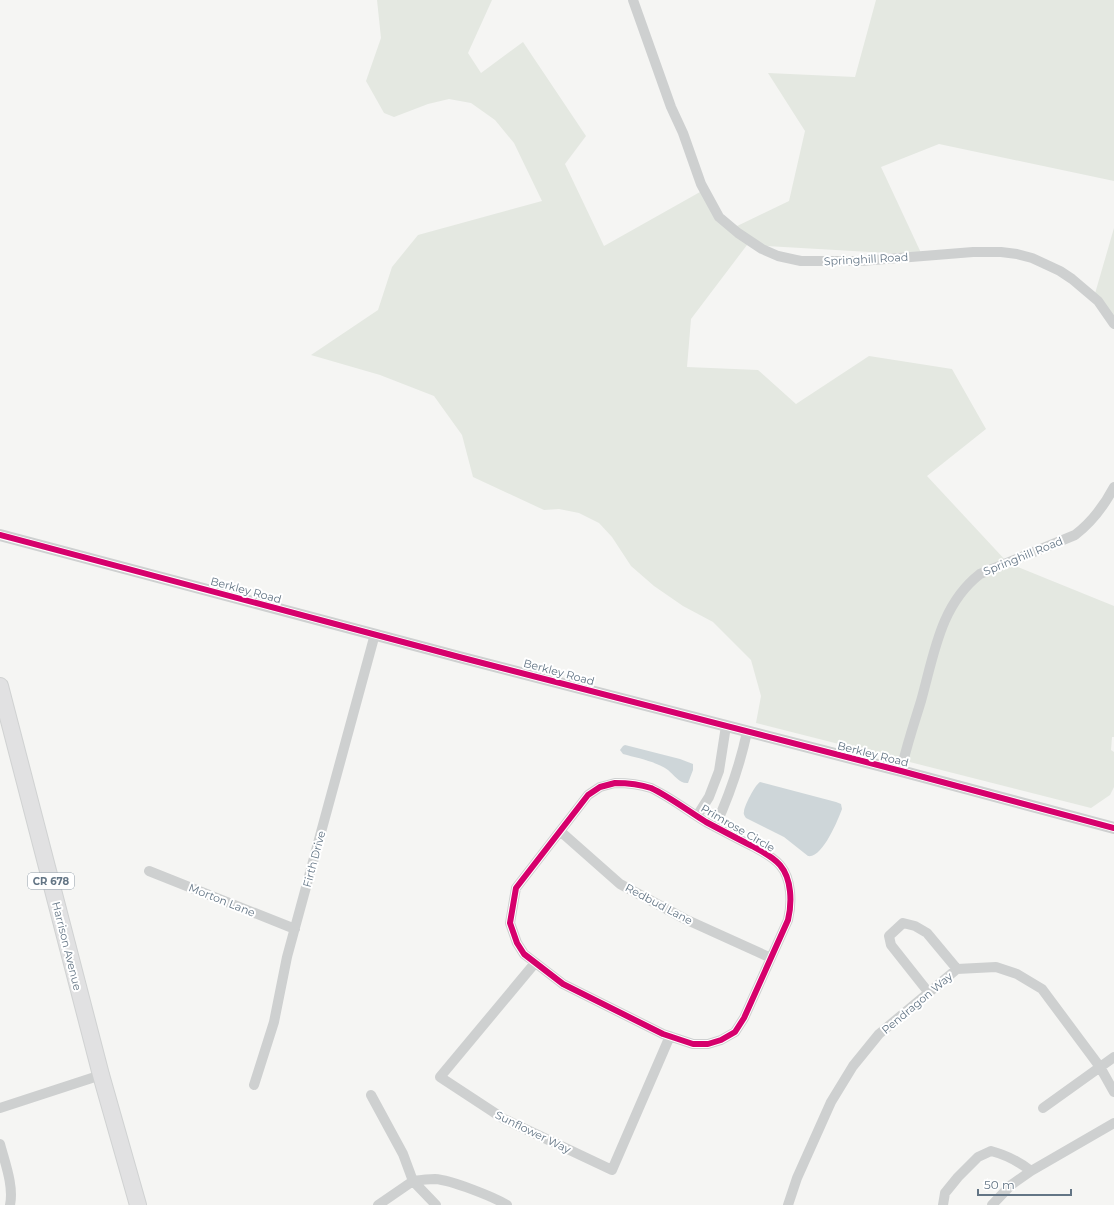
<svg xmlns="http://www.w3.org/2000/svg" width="1114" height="1205" font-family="Montserrat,sans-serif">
<rect width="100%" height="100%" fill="#f5f5f3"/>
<!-- green -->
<path fill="#e4e8e1" d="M377 0H492L468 53 481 73 523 42 586 136 565 164 604 246 700 192 733 228 789 201 805 131 768 73 855 77 876 0H1114V181L939 144 881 167 922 255 747 245 691 319 687 367 758 370 796 404 869 356 952 369 986 429 927 476 1008 563 1114 606V737H1112L1111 750 1114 752V787L1110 795 1091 808 756 723 761 696 751 660 713 622 683 606 654 586 631 566 612 537 599 523 579 513 559 509 544 510 473 477 462 435 434 396 380 375 311 355 378 310 392 267 418 235 542 201 514 143 495 120 471 103 449 99 428 104 394 117 384 113 366 81 381 38Z
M1114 228V327L1094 297Z"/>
<!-- water -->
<path fill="#ced6d9" d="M625 745 680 759 693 764V770L688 783C680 784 674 775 668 770 655 761 637 758 623 754L620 750 623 746Z
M760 782 836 802 841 804 842 809C838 820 822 859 808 856L784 837 746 818C745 816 743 814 744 812 744 806 755 785 760 782Z"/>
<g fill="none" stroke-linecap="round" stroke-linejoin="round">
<defs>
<path id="primary" d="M0 686 101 1075 138 1205"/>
</defs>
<!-- primary casing -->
<use href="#primary" stroke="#d0d2d2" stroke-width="18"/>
<!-- minor -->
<path stroke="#ced0d0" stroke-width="10" d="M633 0 671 107 683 133 701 184 719 217 738 233 762 249 778 256 801 261H861L973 252H1001L1017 254 1032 258 1045 264 1060 271 1072 279 1098 301 1114 324
M901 771C906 747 914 724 921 701 934 655 940 605 980 574L1075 535C1092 522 1104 506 1114 487
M615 783C627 783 639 784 651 788 670 797 688 811 706 822 721 830 736 838 752 846 761 851 772 856 780 865 792 879 792 903 788 920L744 1018 735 1032 721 1040 708 1044H693L663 1034 563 984 524 954 517 943 510 923 516 888 588 795 600 787Z
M697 816 709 797 719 771 726 726
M715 827C729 796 740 765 747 732
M560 831 620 884 685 919 771 958
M149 871 295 929
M535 963 440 1077 504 1119 612 1170 670 1036
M929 993 891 945 889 936 903 923 915 926 927 933 957 969
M254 1085 274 1022 287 957 375 634
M371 1095 403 1154 413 1181 378 1205
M0 1108 101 1075
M1043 1108 1114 1057
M0 1144C5 1163 14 1186 10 1205
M436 1205 413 1181C420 1180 428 1179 435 1179 451 1180 494 1197 507 1205
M788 1205 797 1178 831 1102 853 1066 879 1034 957 969 996 967 1017 974 1042 989 1100 1067 1114 1092
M943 1205 945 1193 958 1177 978 1157 991 1151C1007 1155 1018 1161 1031 1171
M992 1205 1011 1185 1031 1171 1114 1123"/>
<!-- tertiary -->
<path stroke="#ced0d0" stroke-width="12" d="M0 535 463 658 901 771 1114 828"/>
<!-- primary -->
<use href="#primary" stroke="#e1e1e2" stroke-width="16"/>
<defs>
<path id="cycleway" d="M0 535 463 658 901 771 1114 828
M615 783C627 783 639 784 651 788 670 797 688 811 706 822 721 830 736 838 752 846 761 851 772 856 780 865 792 879 792 903 788 920L744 1018 735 1032 721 1040 708 1044H693L663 1034 563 984 524 954 517 943 510 923 516 888 588 795 600 787Z"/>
</defs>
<!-- cycleway casing -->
<use href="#cycleway" stroke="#fff" stroke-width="8"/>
<!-- cycleway -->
<use href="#cycleway" stroke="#d6006c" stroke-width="6"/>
</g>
<g text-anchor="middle" stroke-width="4" stroke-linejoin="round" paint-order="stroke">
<!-- shield labels -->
<rect fill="#fff" stroke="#929eaa" stroke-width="1" x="28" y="873" width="46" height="16" rx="3"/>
<g font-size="10" font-weight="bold" fill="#637585">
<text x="51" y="885">CR 678</text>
</g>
<!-- street labels -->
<g font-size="11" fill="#637585" stroke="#fff">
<text transform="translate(866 259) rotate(-3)" y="4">Springhill Road</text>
<text transform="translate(1023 556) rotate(-22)" y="4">Springhill Road</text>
<text transform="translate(246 590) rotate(15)" y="4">Berkley Road</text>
<text transform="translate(559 672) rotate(15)" y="4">Berkley Road</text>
<text transform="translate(873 754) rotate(14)" y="4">Berkley Road</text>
<text transform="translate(738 828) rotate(30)" y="4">Primrose Circle</text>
<text transform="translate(314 859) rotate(-75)" y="4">Firth Drive</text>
<text transform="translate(222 900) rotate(22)" y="4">Morton Lane</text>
<text transform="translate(659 904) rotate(28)" y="4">Redbud Lane</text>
<text transform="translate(67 946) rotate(76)" y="4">Harrison Avenue</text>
<text transform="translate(917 1003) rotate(-40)" y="4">Pendragon Way</text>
<text transform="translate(533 1132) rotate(26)" y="4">Sunflower Way</text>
</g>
</g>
<!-- scale -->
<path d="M978 1189v6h93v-6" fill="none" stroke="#637585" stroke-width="2"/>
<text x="984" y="1189" font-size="12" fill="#637585" stroke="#ffffff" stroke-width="3" paint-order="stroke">50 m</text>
</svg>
